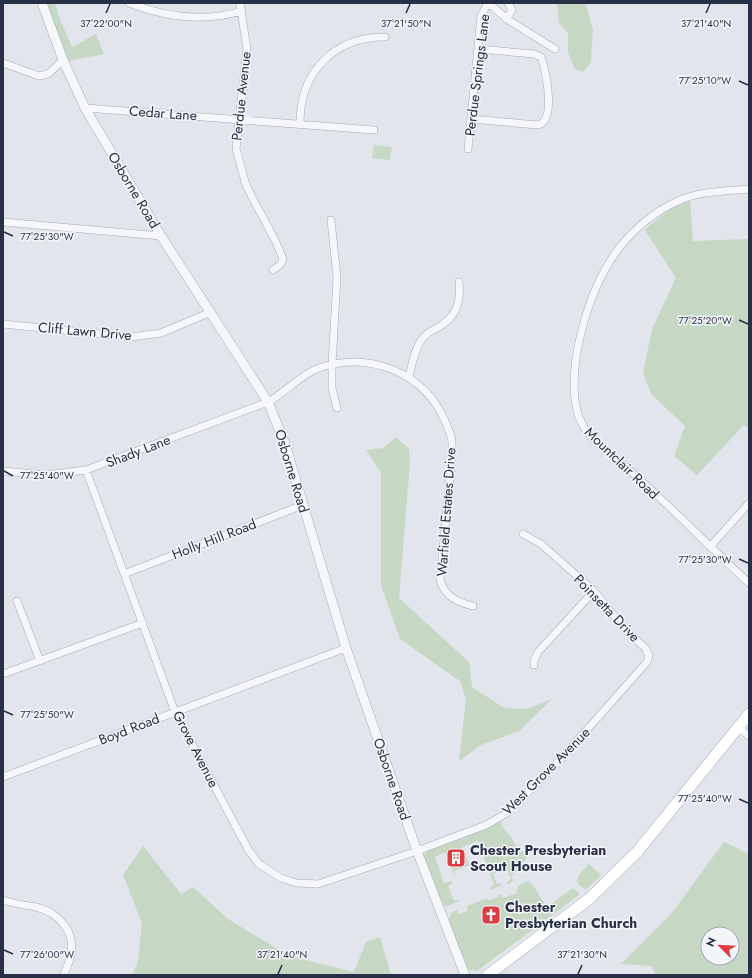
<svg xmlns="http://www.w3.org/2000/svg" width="752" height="978" font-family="Jost,sans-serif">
<rect width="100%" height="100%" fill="#e3e5ec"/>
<!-- green -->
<path fill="#c6d7c3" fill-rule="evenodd" d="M45 3H55L59 17 72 47 96 34 104 54 68 61Z
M555 3H585L593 29 591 62 583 72 575 69 568 52V33L559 23 557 5Z
M374 145 392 147 390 160 372 158Z
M690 201 693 241 749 239V429L744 425 697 475 674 456 685 426 652 395 643 373 652 329 676 278 645 230C659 217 671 207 690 201Z
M396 437 409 449 410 462 399 598 469 662 472 687 504 708 528 709 552 699 519 731 481 745 459 761 466 699 460 681 400 639 381 585V473L366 450 383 448Z
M500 820C502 828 505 830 510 836 513 839 514 844 517 847 521 851 526 852 527 858 522 864 518 871 511 876L513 881 508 884 507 882 511 879 507 869 493 874 497 884 501 883 502 885 491 890V887L494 885 478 841 462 847 469 864 474 863V868H472L470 865 454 871 455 873 454 875 445 852 435 857 444 883 451 881 452 882V884L448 886 454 901 458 900 459 901 448 906 443 905 423 857 427 851Z
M724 842 749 854V975H656L651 966 621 964 671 914ZM708 934H732V958H708Z
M143 846 181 894 193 887 228 919 289 956 354 972 366 942 380 937 391 975H132L138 961 142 923 123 875Z
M589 864 601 875 588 888 585 889C569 881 582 872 589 864Z
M528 881 532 884 547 907 573 888 579 893V895L477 971 470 970 466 967 449 920 451 913 457 910 459 914 468 911 467 906 485 899 490 900 498 897 500 894 502 895 503 898 517 893C515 886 522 883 528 881Z"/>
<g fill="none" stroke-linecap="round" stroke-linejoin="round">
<defs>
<path id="minor" d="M129 3C165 17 205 22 242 11
M240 3 247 49 236 149 246 185 253 199 275 240 283 259 281 264 273 270
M506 19 512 10 508 3
M3 63 39 76 48 74 63 60
M85 108 374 130
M471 119 537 125C557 123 546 70 541 57L534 54 478 49
M300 123C300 73 333 37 385 37
M468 149 481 16 488 3 510 21 555 49
M749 189C726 191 699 191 678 201 653 212 629 233 614 255 588 293 565 369 578 414 579 419 583 425 586 430 588 434 592 438 596 441 609 454 624 465 637 477 675 511 711 548 749 583
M331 220 337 277 332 364V388L337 408
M3 222 161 236
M3 324 131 337 161 333 211 312
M409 377C412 365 414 350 422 339 427 332 434 330 442 325 457 315 461 299 459 282
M86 470 175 712 249 851 259 864 281 878 297 883 318 884 417 851 486 825 507 813 561 759 647 662 649 656 646 649 622 626 594 591 541 544 523 534
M3 471 46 475 86 470 268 402C286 392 300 375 319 368 369 351 424 372 445 421 448 428 451 434 452 442 452 447 452 452 452 457L440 580C445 596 456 602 473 606
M710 547 749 503
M124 574 303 505
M17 601 40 661
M534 665V661L538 652 594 591
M3 674 143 623
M738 727 749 736
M3 777 346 648
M3 900C14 904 25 905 36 907 60 913 77 933 70 958 69 963 66 969 64 975"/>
<path id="tertiary" d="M42 3 63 60 85 108 161 236 268 402 285 444 346 648 417 851 465 975"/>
<path id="primary" d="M488 975 589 899 637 852 749 714"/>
</defs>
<!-- minor casing -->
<use href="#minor" stroke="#a7abb7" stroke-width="8"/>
<!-- tertiary casing -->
<use href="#tertiary" stroke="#a7abb7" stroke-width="10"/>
<!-- primary casing -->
<use href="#primary" stroke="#a1a8b9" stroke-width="12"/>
<!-- minor -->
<use href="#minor" stroke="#f6f7fa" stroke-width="7"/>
<!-- tertiary -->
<use href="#tertiary" stroke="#f6f7fa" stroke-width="9"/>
<!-- primary -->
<use href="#primary" stroke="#fff" stroke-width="11"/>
</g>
<!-- ticks -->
<path fill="none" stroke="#283047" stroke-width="1.5" d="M106 13 110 4M406 13 410 4M706 13 710 4M739 81 748 85M4 232 13 236M739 320 748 324M4 471 13 476M739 559 748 563M4 711 13 715M739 799 748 803M4 950 13 954M278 974 282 965M578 974 582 965"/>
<!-- icons -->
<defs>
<symbol id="building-square" viewBox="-11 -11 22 22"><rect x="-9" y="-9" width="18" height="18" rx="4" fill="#dd3c43" stroke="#f3f5f9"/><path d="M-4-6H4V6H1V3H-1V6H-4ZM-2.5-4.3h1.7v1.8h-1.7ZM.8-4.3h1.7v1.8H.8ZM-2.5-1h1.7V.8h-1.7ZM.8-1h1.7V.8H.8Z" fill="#fff"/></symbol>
<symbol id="church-square" viewBox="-11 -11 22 22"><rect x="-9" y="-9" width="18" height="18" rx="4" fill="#dd3c43" stroke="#f3f5f9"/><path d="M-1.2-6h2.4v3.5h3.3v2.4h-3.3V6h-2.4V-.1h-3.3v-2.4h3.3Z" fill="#fff"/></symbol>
</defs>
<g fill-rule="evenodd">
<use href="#building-square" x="445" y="847" width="22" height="22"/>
<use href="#church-square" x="480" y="904" width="22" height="22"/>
</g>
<g text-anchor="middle" stroke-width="3" stroke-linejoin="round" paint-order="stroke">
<!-- street labels -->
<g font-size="14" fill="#283047" stroke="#f3f5f9">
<text transform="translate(477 75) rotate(-83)" y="5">Perdue Springs Lane</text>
<text transform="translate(241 96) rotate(-84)" y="5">Perdue Avenue</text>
<text transform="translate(163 113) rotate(4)" y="5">Cedar Lane</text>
<text transform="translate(134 190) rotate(59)" y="5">Osborne Road</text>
<text transform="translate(85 331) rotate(5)" y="5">Cliff Lawn Drive</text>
<text transform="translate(138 451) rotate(-21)" y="5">Shady Lane</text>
<text transform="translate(622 463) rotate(44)" y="5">Mountclair Road</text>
<text transform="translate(292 471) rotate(73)" y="5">Osborne Road</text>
<text transform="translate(446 512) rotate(-86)" y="5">Warfield Estates Drive</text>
<text transform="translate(214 539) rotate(-21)" y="5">Holly Hill Road</text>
<text transform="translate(607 608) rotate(46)" y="5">Poinsetta Drive</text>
<text transform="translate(129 729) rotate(-21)" y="5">Boyd Road</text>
<text transform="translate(196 749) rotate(63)" y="5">Grove Avenue</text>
<text transform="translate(546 771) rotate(-45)" y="5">West Grove Avenue</text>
<text transform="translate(392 779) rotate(71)" y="5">Osborne Road</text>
</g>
<!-- poi labels -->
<g font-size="14" font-weight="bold" fill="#283047" stroke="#f3f5f9" text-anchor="start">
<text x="470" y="855">Chester Presbyterian<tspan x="470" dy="16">Scout House</tspan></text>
<text x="505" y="912">Chester<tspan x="505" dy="16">Presbyterian Church</tspan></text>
</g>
</g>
<g font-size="10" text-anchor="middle" fill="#283047" stroke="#f3f5f9" stroke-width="3" stroke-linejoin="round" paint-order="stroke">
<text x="106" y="27">37°22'00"N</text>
<text x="406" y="27">37°21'50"N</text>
<text x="706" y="27">37°21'40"N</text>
<text x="705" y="84">77°25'10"W</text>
<text x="47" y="240">77°25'30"W</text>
<text x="705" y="324">77°25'20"W</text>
<text x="47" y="479">77°25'40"W</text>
<text x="705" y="563">77°25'30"W</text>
<text x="47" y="718">77°25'50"W</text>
<text x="705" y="802">77°25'40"W</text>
<text x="47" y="958">77°26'00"W</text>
<text x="282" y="958">37°21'40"N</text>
<text x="582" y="958">37°21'30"N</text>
</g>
<!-- border -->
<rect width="752" height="978" fill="none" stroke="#283047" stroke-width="8"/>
<!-- north arrow -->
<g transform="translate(720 946) rotate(294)"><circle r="19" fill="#f3f5f9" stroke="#a2a6b2"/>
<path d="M0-3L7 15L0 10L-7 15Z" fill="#dd3c43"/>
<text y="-6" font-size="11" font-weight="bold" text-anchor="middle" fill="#283047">N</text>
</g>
</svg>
